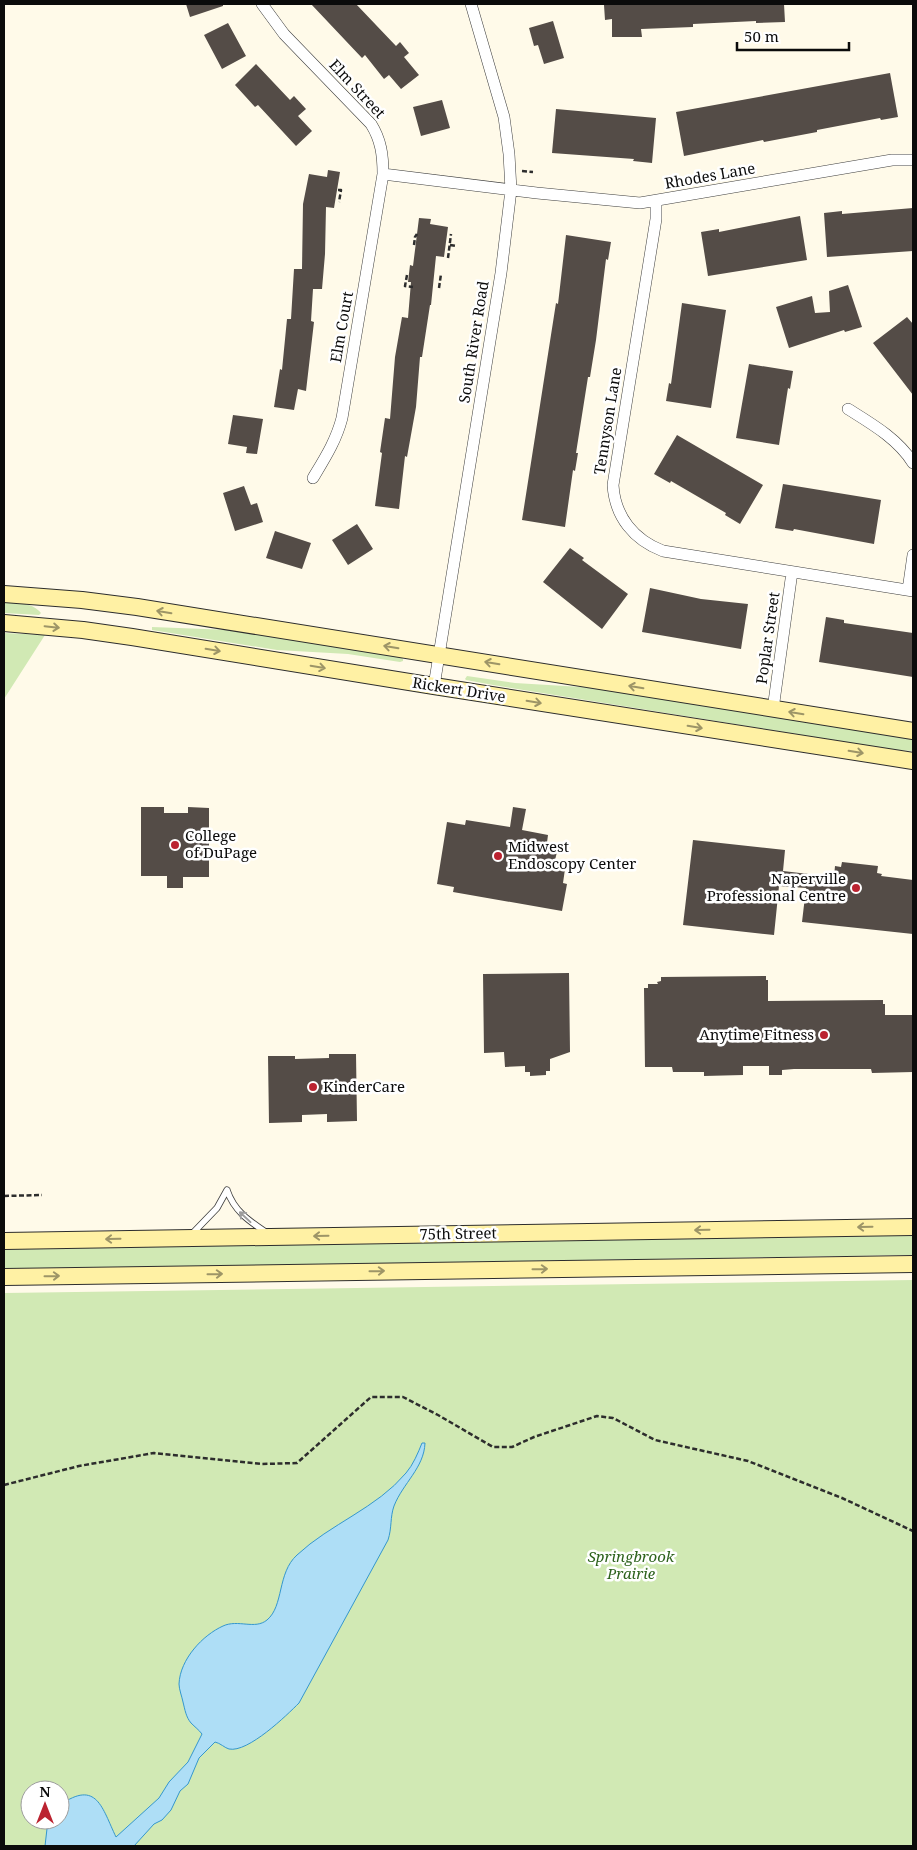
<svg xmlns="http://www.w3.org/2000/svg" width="917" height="1850" font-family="'Noto Serif',serif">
<rect width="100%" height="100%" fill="#fffae9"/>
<!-- green -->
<path fill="#d1e9b4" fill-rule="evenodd" d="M4 602C17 603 32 602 41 613L39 615 4 613Z
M152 627 231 630 401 657 403 659V661L400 662 348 654 277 650 152 630Z
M4 633 45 635 4 699Z
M467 676 515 683 598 688 913 739V751L896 750 493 685 466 680 465 679Z
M913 1235V1255L4 1269V1249Z
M913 1280V1846H4V1293ZM30 1790H60V1820H30Z"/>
<!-- water -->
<path fill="#aedef6" stroke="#3497ce" d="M422 1443H425C424 1468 403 1483 394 1506 390 1517 392 1528 388 1540L299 1703C287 1715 248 1753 229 1749 225 1748 220 1743 215 1742L199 1758 188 1784 180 1791 171 1810 162 1820 154 1824 134 1846H45L48 1820H60V1805C97 1779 102 1808 116 1837L159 1798 169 1782 188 1762 202 1734C199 1730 195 1727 191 1723 186 1717 185 1710 183 1702 182 1697 179 1689 179 1684 180 1659 203 1635 223 1626 238 1619 255 1630 267 1620 284 1606 277 1573 297 1555 330 1524 377 1508 406 1473 413 1465 418 1453 422 1443Z"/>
<!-- building -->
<path fill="#544c47" d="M186 4H223V6L190 17Z
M311 4H356L396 46 400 42 409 53 404 57 419 75 401 89 389 75 384 79 365 55 362 58Z
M656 4H784L785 22 756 23V21L693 24V27L641 29 642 37H612V19L605 20 604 5Z
M553 21 564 58 544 64 538 45 534 46 529 28Z
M228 23 246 56 222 69 204 35Z
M256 64 290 100 294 96 306 109 298 116 312 131 296 146 258 105 255 107 235 85Z
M890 73 898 117 881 120 880 118 817 130V132L764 142 763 140 684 156 676 112Z
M442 100 450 128 421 136 413 107Z
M556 109 656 118 652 163 633 161 634 159 552 153Z
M328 170 340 172 334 208 326 207 325 254 322 289H313L311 321 314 322 306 391 298 389 294 410 274 407 280 369 282 370 287 319H291L294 269H302L303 204 309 174 327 177Z
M913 208V251L827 257 824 213 842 211V214Z
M800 216 807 260 708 276 701 232 719 229V232Z
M419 218 431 219 430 224 448 227 444 257 436 256 431 305H430L422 357H420L416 407 407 457 405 456 399 509 375 506 382 453 380 452 385 418 390 419 395 357 402 317 408 318 411 282H408L410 265 413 266Z
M566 235 611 242 608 260 606 259 596 340 590 377H588L576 453H578L575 471 573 470 565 527 522 520 556 303 558 304Z
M848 285 862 327 845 332 844 330 789 348 776 307 812 296 815 313 830 312 829 291Z
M682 303 726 310 711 408 666 401 669 383 671 384Z
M907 317 913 324V395L873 343Z
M749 364 793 371 790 389 788 388 779 445 736 438Z
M233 415 263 419 257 454 246 453 247 447 228 444Z
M677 435 763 485 740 524 725 515 726 513 671 481 670 483 654 474Z
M783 484 881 500 874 544 794 529 793 531 775 528Z
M244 486 251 505 257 503 263 522 235 531 223 493Z
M357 524 373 549 348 565 332 540Z
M275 531 311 543 302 569 266 558Z
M570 548 584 558 582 560 628 594 602 629 543 582Z
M650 588 701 599 748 604 741 649 642 632Z
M826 617 844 620V623L913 633V677L819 662Z
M141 807H164V813H188V807L209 808V877H183V888H167V876H141Z
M513 807 526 809 522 830 548 835 546 850 557 852 555 860 566 862 563 883 567 884 562 911 453 892 454 887 437 884 447 822 465 825 466 820 510 827Z
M693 840 785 850 783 871 834 877 835 866 841 867 842 862 878 866 877 873 882 874 881 876 913 880V934L802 922 806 888 779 886 774 935 683 925Z
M569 973 570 1052 550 1059V1071H546V1075L530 1076V1072H525V1066L505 1067 504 1052 484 1053 483 974Z
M766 976V980H768V1001L883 1000V1004H885V1015H913V1072L872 1073 871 1069H794L782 1070V1075H769V1066H743V1075L704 1076V1072H673L672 1067H645L644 988H648V984H658L657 982 661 981V977Z
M329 1054H356L357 1121 327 1122V1114L302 1115V1122L269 1123 268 1056H295V1059L329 1058Z"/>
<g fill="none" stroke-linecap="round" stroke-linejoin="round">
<defs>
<path id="lane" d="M227 1190C234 1211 249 1221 267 1233
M191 1235 217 1208 227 1190"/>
<path id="street" d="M262 4 284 34 371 124C381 140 383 155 383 174L342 418C336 441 325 458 313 478
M383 174 537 193 640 203 892 160H913
M656 201V219L613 485C615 517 634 540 663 551L913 591
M848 409C872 424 898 439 913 463
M908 590 913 555
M434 686 501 273 511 190 509 154 504 117 471 4
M773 709 792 572"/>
<path id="secondary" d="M4 594 82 600 137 607 913 731
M4 623 83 630 132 637 434 686 913 761
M4 1241 913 1227
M4 1277 913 1264"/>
</defs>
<!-- lane casing -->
<use href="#lane" stroke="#3e3e3e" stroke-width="7"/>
<!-- street casing -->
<use href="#street" stroke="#3e3e3e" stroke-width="12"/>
<!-- secondary casing -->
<use href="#secondary" stroke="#2d2d2d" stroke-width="18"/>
<!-- path -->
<path stroke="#2d2d2d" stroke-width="2.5" stroke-dasharray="5 2.5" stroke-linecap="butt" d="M522 171 533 172
M338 190H341L339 202
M414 245 415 237 417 234
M450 245 456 246
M448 258 451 234
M407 275 405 286 413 287
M439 288 441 274
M4 1196 42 1195
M4 1485 79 1466 154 1453 262 1464 297 1463 371 1397H403L438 1415 493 1447H512L534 1437 597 1416 613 1418 655 1440 748 1461 842 1498 913 1531"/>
<!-- lane -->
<use href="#lane" stroke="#fff" stroke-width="5.5"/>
<!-- street -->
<use href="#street" stroke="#fff" stroke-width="11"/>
<!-- secondary -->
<use href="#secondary" stroke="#fff1a4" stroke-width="16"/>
</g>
<!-- one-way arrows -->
<defs><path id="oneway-shaft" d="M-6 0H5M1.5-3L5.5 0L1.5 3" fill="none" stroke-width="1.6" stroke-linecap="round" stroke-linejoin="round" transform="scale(1.25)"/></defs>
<g stroke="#9d9567">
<use href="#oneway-shaft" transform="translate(164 612) rotate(-171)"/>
<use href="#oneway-shaft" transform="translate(52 627) rotate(6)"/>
<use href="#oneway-shaft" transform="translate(391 647) rotate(-171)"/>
<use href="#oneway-shaft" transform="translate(213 650) rotate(9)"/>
<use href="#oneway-shaft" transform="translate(492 663) rotate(-171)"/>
<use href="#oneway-shaft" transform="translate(318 667) rotate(10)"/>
<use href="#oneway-shaft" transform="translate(636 687) rotate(-171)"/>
<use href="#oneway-shaft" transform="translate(534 702) rotate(9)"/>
<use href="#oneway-shaft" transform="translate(796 713) rotate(-171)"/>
<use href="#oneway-shaft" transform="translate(695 727) rotate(9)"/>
<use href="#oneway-shaft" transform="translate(856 752) rotate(9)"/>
<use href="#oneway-shaft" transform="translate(865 1227) rotate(179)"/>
<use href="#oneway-shaft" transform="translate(702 1230) rotate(179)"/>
<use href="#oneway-shaft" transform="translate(321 1236) rotate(179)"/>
<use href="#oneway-shaft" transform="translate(113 1239) rotate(179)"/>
<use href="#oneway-shaft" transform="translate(540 1269) rotate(-1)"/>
<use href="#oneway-shaft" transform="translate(377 1271) rotate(-1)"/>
<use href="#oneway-shaft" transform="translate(215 1274) rotate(-1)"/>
<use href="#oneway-shaft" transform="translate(52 1276) rotate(-1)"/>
</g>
<use stroke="#9d9d9d" href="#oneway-shaft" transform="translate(245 1217) rotate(-137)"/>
<!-- markers -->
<g fill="#bb2330" stroke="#fff" stroke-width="2">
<circle cx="175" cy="845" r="5"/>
<circle cx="498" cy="856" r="5"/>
<circle cx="856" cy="888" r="5"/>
<circle cx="824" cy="1035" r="5"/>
<circle cx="313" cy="1087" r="5"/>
</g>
<g text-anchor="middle" stroke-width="5" stroke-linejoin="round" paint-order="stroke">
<!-- street labels -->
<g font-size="15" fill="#0b0b0b" stroke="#fff">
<text transform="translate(357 89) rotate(47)" y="5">Elm Street</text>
<text transform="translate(710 176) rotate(-10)" y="5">Rhodes Lane</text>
<text transform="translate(342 327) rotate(-80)" y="5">Elm Court</text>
<text transform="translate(474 342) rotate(-81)" y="5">South River Road</text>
<text transform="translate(608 421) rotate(-81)" y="5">Tennyson Lane</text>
<text transform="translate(768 638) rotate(-82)" y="5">Poplar Street</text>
<text transform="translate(459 690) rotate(9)" y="5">Rickert Drive</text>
<text transform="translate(458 1234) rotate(-1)" y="5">75th Street</text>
</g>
<!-- poi labels -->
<g font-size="15" fill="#0b0b0b" stroke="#fff" text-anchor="start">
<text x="185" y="841">College<tspan x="185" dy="17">of DuPage</tspan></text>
<text x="508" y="852">Midwest<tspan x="508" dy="17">Endoscopy Center</tspan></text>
<text x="846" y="884" text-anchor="end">Naperville<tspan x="846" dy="17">Professional Centre</tspan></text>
<text x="814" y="1040" text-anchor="end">Anytime Fitness</text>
<text x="323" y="1092">KinderCare</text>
</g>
<!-- park labels -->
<g font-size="15" font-style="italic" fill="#2d621c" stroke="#fff">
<text x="631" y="1562">Springbrook<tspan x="631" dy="17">Prairie</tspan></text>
</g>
</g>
<!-- border -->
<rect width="917" height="1850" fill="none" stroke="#0b0b0b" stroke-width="10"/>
<!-- north arrow -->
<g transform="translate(45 1805)"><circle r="24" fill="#ffffff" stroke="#9d9d9d"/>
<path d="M0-4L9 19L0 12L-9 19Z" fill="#bb2330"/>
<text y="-8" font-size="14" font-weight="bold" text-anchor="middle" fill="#0b0b0b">N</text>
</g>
<!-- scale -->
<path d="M737 42v8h112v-8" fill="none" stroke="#0b0b0b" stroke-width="2.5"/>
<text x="744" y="42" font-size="15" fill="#0b0b0b" stroke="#ffffff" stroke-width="4" paint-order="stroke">50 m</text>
</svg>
